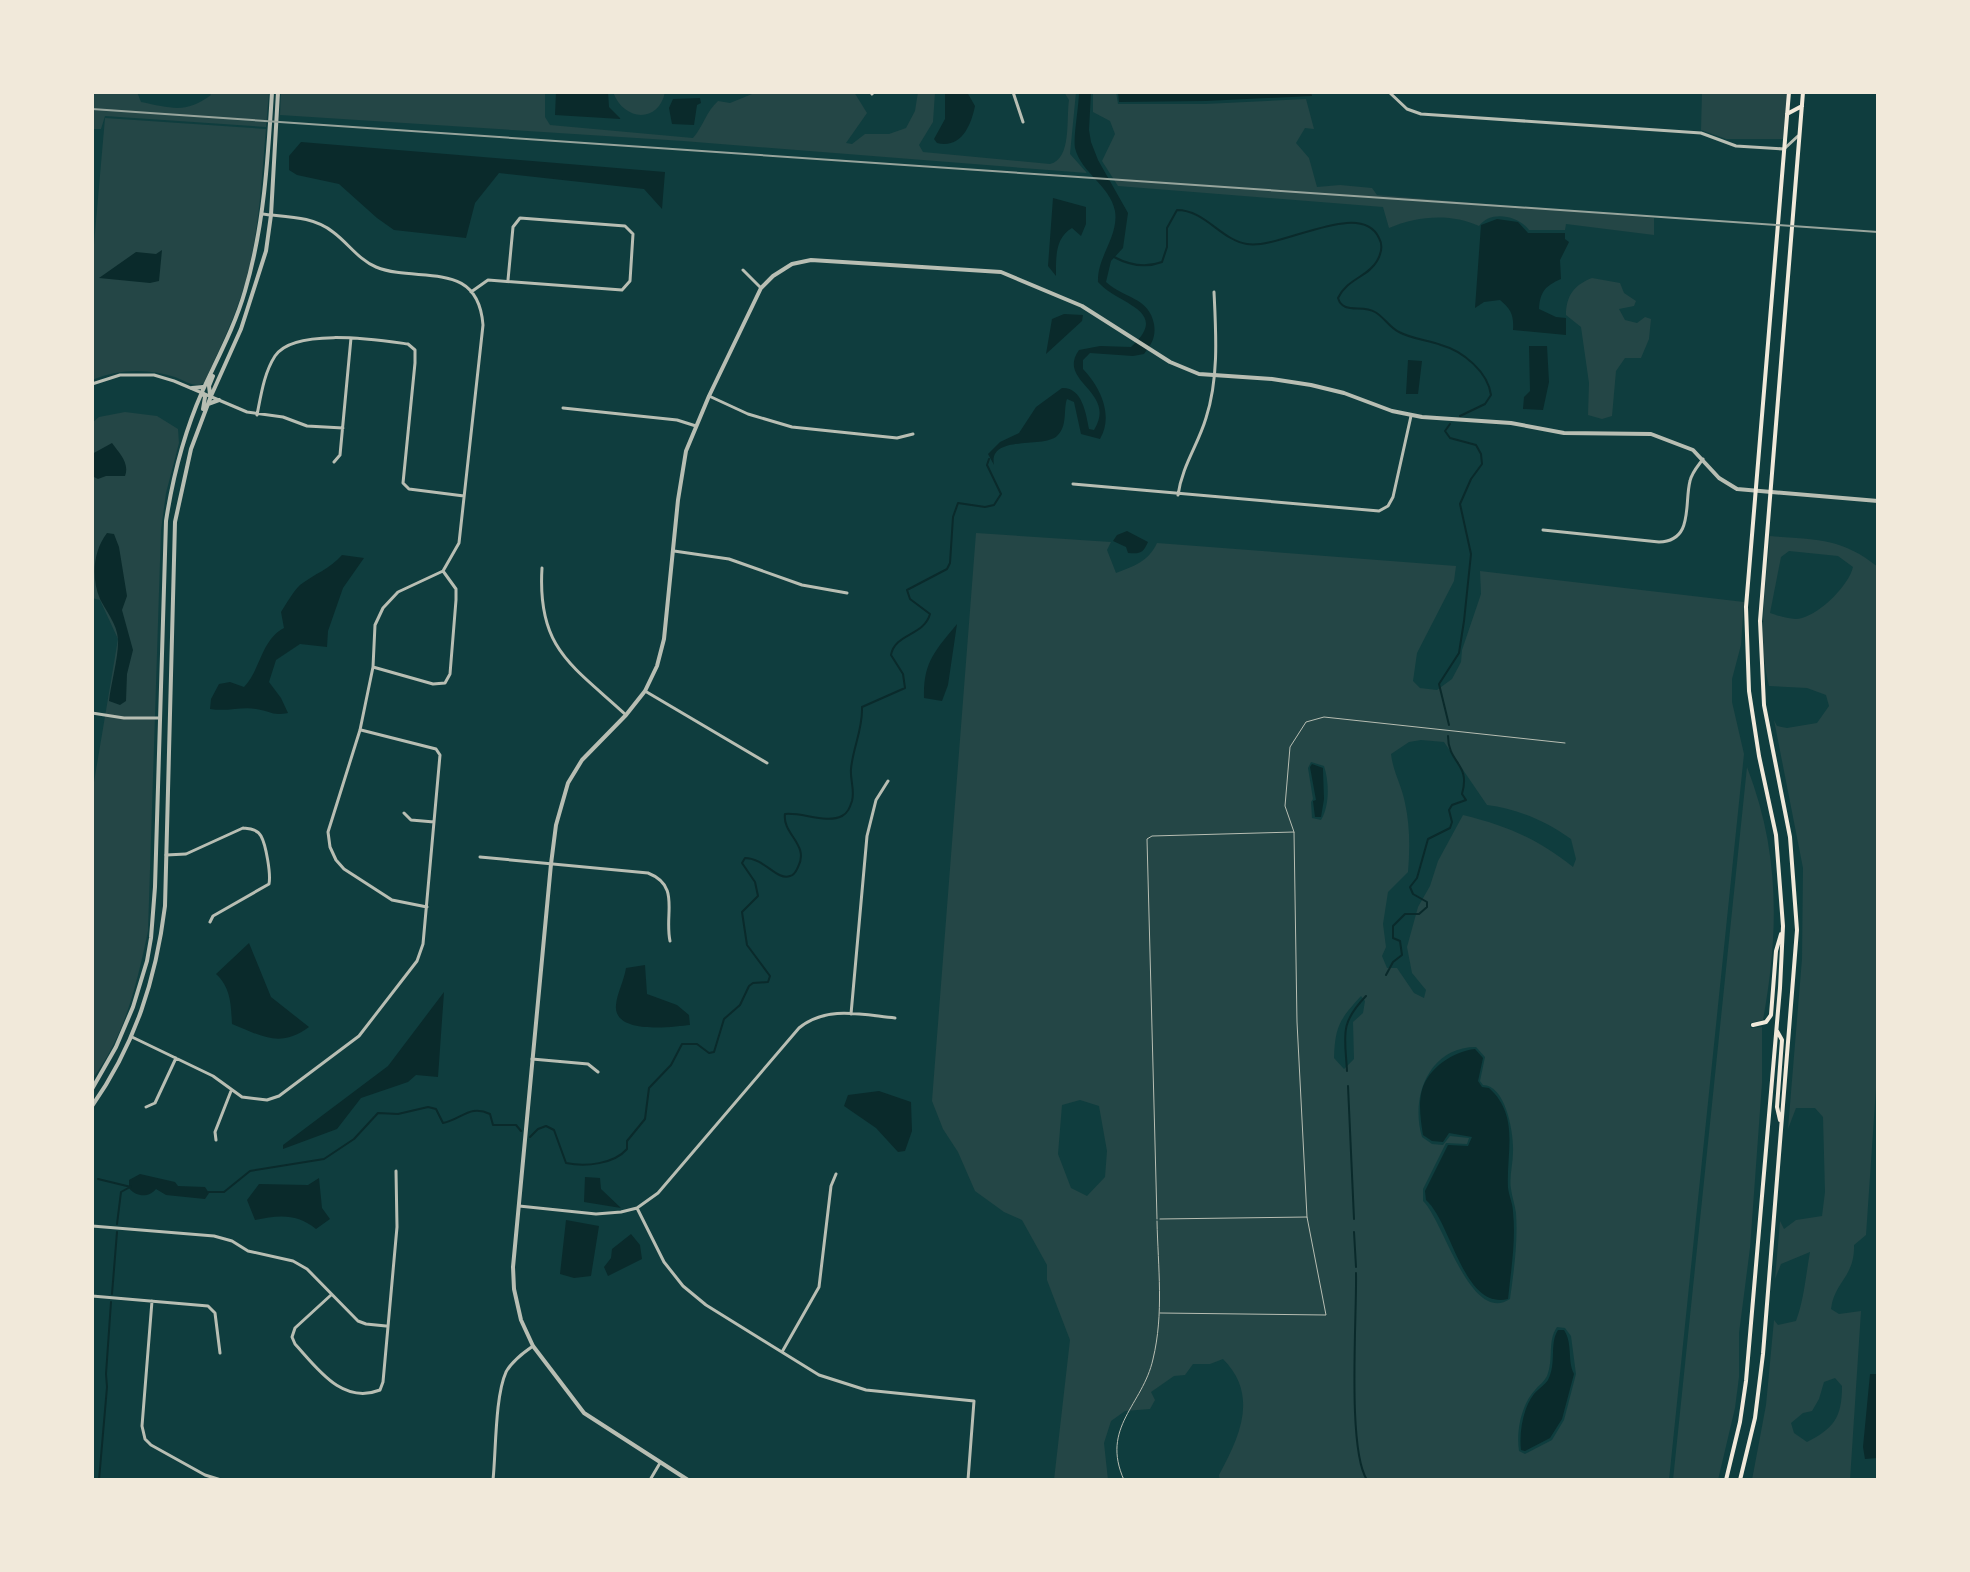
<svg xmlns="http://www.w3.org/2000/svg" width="1970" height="1572" font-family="'PT Serif',serif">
<rect width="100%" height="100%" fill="#0f3d3e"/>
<!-- green -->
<path fill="#244646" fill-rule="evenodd" d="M92 92H137L141 102C171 108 186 114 211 95L209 92H269L266 127 105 116 101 129H92Z
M281 92H545V117L550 125 693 138C704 125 706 112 718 101L730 103 757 92H854L867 113 846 143 852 144 865 134H889L906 128 915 111 918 92H935L933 122 919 145 923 152 1050 164C1072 159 1066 119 1069 100L1064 92H1076L1070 154 1087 173 683 141 280 115Z
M613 92H665C659 123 624 122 613 92Z
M1093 92H1116L1118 104H1205L1306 99 1314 129 1305 128 1296 143 1309 158 1317 187 1340 185 1372 188 1377 195 1654 218V235L1566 224 1565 230H1529C1518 215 1490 210 1479 226 1451 213 1417 216 1389 228L1383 207 1118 186 1102 161 1115 134 1110 121 1093 112Z
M1702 92H1787L1783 139H1726L1701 130Z
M105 118 266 129C261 185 259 243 241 296 231 326 217 354 204 383L199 385C190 385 183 380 175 377 148 368 118 369 92 380V267Z
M1592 278 1620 283 1624 293 1636 301 1634 306 1619 309 1625 320 1637 323 1645 317 1651 319 1649 339 1641 358H1625L1616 371 1612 416 1602 419 1588 415 1589 383 1581 327 1566 315C1566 296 1574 285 1592 278Z
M125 412 157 416 178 429 179 443 166 493 161 530 148 931C137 983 125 1037 92 1079V794L118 639 100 600 92 598V423L99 417Z
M976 533 1111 542 1107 550 1116 573C1134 566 1148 562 1157 543L1456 566 1454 581 1417 653 1413 681 1420 688 1437 690 1452 679 1461 662 1462 650 1481 594 1480 571 1744 602 1741 645 1732 679V702L1744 754 1669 1480H1220L1219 1475C1240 1436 1259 1395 1223 1359L1210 1364H1193L1185 1375 1174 1376 1151 1392 1155 1400 1150 1409 1125 1411 1111 1421 1104 1443 1108 1480H1054L1070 1340 1047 1280V1265L1022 1220 1004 1212 975 1191 958 1152 943 1129 932 1101ZM1421 740 1444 742 1487 805C1518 809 1546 821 1571 839L1576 859 1573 867C1537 839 1508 826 1463 815L1438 861 1430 886 1418 907 1407 947 1412 973 1426 990 1424 998 1414 993 1397 968H1387L1382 956 1386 947 1383 924 1388 892 1408 872C1410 849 1410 826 1405 803 1402 786 1393 772 1391 754L1409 742ZM1311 762 1324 766C1329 781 1330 805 1321 820L1312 818 1311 802 1313 799 1308 768ZM1361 996 1365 1001 1363 1013 1353 1022 1354 1059 1344 1069 1334 1058C1335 1026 1340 1019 1361 996ZM1476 1047 1485 1057 1480 1081 1483 1085C1506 1085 1514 1134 1513 1152 1513 1164 1509 1177 1511 1189 1512 1197 1515 1205 1516 1213 1518 1242 1514 1270 1510 1299 1470 1325 1444 1221 1423 1201V1189L1446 1143 1467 1144 1469 1138 1450 1136 1443 1145 1432 1144 1422 1137C1410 1097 1429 1047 1476 1047ZM1080 1100 1099 1106 1107 1151 1105 1177 1087 1196 1071 1188 1058 1154 1062 1105ZM1557 1327 1565 1328 1571 1336 1576 1374 1564 1420 1552 1440 1525 1454 1519 1451C1516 1432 1521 1405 1535 1390 1539 1385 1544 1382 1547 1376 1554 1359 1547 1341 1557 1327Z
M1770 536C1816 540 1841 537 1878 567V1059L1866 1235 1854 1245C1855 1277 1834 1282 1831 1309L1839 1314 1861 1311 1850 1480H1752L1766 1405 1774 1320 1778 1325 1796 1321C1804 1300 1806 1274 1810 1252L1781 1264 1775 1279 1780 1221 1784 1229 1796 1220 1822 1216 1825 1192 1823 1117 1815 1108H1796L1788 1129 1802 959 1803 868 1774 720 1777 726 1787 728 1817 723 1829 706 1826 695 1807 688 1769 686C1757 638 1766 585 1770 536ZM1789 551 1838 556 1853 567C1849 585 1821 613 1802 618 1793 621 1779 616 1770 613L1781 557ZM1835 1378 1842 1386C1842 1418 1834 1428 1807 1442L1794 1433 1791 1423 1803 1413 1812 1411 1819 1399 1824 1382Z
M1747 767C1780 852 1779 932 1763 1020L1750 1023 1751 1028 1762 1027V1083L1750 1248 1739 1333V1377L1735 1408 1718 1480H1673Z"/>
<!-- water -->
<path fill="#0a2a2b" d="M556 92H608L609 107 621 119 555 115Z
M945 92H967L975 106C971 126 961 149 937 143L934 139 945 119Z
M1079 92H1091L1089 130 1091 142 1098 160 1128 213 1123 248 1111 261 1106 282C1123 298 1149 297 1154 324 1156 337 1152 343 1144 354L1133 356 1090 353 1083 360V369C1100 387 1114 415 1100 439L1081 434 1074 402 1067 399C1063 410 1068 426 1057 436 1043 449 988 434 994 465L988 454 1000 442 1019 433 1036 407 1062 388C1082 387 1086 413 1089 429L1094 430C1118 391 1056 382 1079 350L1100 346 1131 347C1172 310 1118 305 1098 282 1097 256 1119 237 1115 211 1110 185 1081 173 1075 148 1073 137 1079 106 1079 92Z
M1118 92H1311L1312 96 1205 101 1119 102Z
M700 98 701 103 697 105 694 125 672 124 669 108 673 99Z
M301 142 665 172 662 209 644 189 499 173 475 203 466 238 394 230 377 218 339 184 297 175 289 170V156Z
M1053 198 1086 207V224L1081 236 1072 228C1055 238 1056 257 1056 276L1048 266Z
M1497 219 1518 222 1528 233H1565V239L1569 242 1560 260 1561 279C1545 286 1540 292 1539 309L1556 317 1566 318V335L1513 330C1514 315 1511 309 1500 300L1484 302 1475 308 1481 225Z
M162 250 159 281 150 283 99 278 136 252 156 254Z
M1064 314 1083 315 1082 321 1046 354 1052 319Z
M1529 346H1547L1549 382 1543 410 1523 409 1524 397 1530 391Z
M1408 360 1422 361 1418 394H1406Z
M112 443C119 453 130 463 125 476H106L98 479 92 476V454Z
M1127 531 1148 542C1143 553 1141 554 1128 553L1126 547 1113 541 1117 535Z
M107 533 114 534 119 547 127 596 122 610 133 650 127 674 126 701 120 705 109 701C111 683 119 655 118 639 117 624 106 611 100 599 91 578 93 551 107 533Z
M342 555 364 558 343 588 328 631 327 647 300 644 276 660 269 682 281 698 288 713C271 716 271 711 256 709 242 706 228 712 210 709L211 699 219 684 230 682 244 687C261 669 261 640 284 628L281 612C287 603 292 593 300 585 314 574 330 569 342 555Z
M957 624 948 685 942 701 924 698C923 662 935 651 957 624Z
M1312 764 1323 768V771L1324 799 1321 817H1315L1313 801 1316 800 1310 767Z
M249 943 271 997 309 1027C280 1048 264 1037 232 1024 231 1005 231 988 216 974Z
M645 965 647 994 677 1005 689 1015 690 1025C672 1027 613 1035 616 1005 617 993 624 981 626 968Z
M444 992 438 1077 416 1075 408 1082 361 1098 337 1129 283 1149V1145L388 1066Z
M1475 1049 1483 1058 1478 1081 1482 1087 1489 1088C1520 1116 1506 1152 1508 1188 1509 1196 1513 1204 1513 1212 1516 1241 1511 1270 1508 1299 1463 1310 1452 1223 1426 1200L1425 1191 1448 1145 1468 1146 1472 1137 1449 1133 1443 1142 1432 1141 1423 1135C1421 1122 1418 1104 1422 1090 1428 1068 1454 1051 1475 1049Z
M879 1091 911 1102 912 1131 905 1151 898 1152 876 1128 844 1106 848 1095Z
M140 1174 175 1182 178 1186 205 1187 209 1193 205 1199 166 1195 156 1189C149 1198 136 1197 129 1188V1180Z
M585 1177 600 1178 601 1189 621 1208 584 1202Z
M319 1178 322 1208 330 1219 316 1229C297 1213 278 1215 255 1220L247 1200 259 1184 308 1185Z
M566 1220 599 1226 591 1276 574 1278 560 1274Z
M631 1234 640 1245 642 1259 608 1276 604 1267 611 1258 612 1249Z
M1558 1330H1564C1573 1344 1567 1360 1574 1374L1562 1419 1550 1438 1525 1451 1521 1450C1519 1432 1523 1408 1534 1394 1538 1389 1545 1385 1548 1380 1557 1363 1549 1344 1558 1330Z
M1870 1374H1878V1458L1865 1459 1863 1447Z"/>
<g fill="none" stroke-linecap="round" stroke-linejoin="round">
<!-- stream -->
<path stroke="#0a2a2b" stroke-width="2" d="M1114 257C1129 265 1146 268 1162 262L1167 247V228L1177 210C1205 210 1221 240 1247 244 1280 250 1361 198 1379 238 1383 245 1381 254 1377 261 1368 277 1348 278 1338 298 1343 315 1362 304 1375 312 1384 317 1390 328 1399 332 1412 339 1427 340 1441 345 1463 351 1488 372 1491 395L1485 404 1460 416
M1449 725 1439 684 1459 653 1464 621 1471 554 1460 504 1471 479 1482 464 1481 454 1476 445 1450 438 1445 431 1450 424
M1386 975 1393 962 1402 955 1400 941 1393 938V926L1405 914H1419L1427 907V902L1413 894 1410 887 1417 878 1428 839 1450 828 1452 822 1449 810 1452 805 1466 800 1462 794C1471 763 1448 764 1448 736
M1347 1071C1345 1035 1339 1024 1366 996
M1348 1086 1354 1219
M530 1137 538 1129 546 1126 554 1130 566 1163C586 1167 614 1164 627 1149V1141L645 1119 649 1088 671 1065 682 1044H697L709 1053 714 1052 724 1019 740 1005 749 986 753 983 768 982 770 976 747 945 742 912 758 896 755 882 742 863 745 858C764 858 777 881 790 876 795 875 796 871 798 867 810 845 782 834 785 814 802 812 826 824 842 816 848 813 850 807 852 801 855 790 850 780 851 769 853 747 863 729 862 707L905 688 903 674 891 655C895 633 924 636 930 614L910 599 907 590 947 569 950 563 953 517 958 503 985 507 994 505 1001 494 987 465 989 459
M98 1179 131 1187
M207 1192H224L250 1171 324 1159 354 1139 378 1113 398 1114 428 1107 436 1109 443 1123C462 1119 470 1104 490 1114L493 1125H516L521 1131
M117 1224 121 1192 130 1187
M1354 1232 1356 1267
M1356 1273C1357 1316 1347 1449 1367 1480
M112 1294 117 1232
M99 1480 107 1387 106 1374 111 1302"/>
<!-- service -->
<path stroke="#b8beb3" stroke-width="1" d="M1294 832 1285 806 1290 747 1306 722 1324 717 1565 743
M1157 1219 1147 839 1152 836 1294 832 1297 1022 1307 1217
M1160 1313 1326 1315 1307 1217 1160 1219
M1124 1480C1100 1427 1143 1405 1153 1359 1164 1314 1158 1267 1157 1221"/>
<!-- minor -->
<path stroke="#b8beb3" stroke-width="3" d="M871 92 872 94
M1013 92 1023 122
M1389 92 1407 109 1421 114 1701 133 1736 146 1784 149 1798 136
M262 214C287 217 313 216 333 232 348 243 359 260 376 267 418 284 478 258 483 325L459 543 443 571 398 592 383 608 375 625 373 667 360 730 328 832 330 847 336 860 344 869 392 900 427 907
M743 270 761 288
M471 292 488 280 622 290 630 281 633 234 625 226 520 218 513 227 508 280
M92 384 120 375H154L174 381 247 412 283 417 307 426 343 428
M709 396 748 414 792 427 897 438 913 434
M563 408 677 420 696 426
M257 415C261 395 264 373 275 356 294 327 378 340 408 344L415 350V363L403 483 409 489 464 496
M334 462 340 455 351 338
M1073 484 1379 511 1388 506 1393 497 1411 416
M1178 495C1182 466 1198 445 1206 418 1219 378 1216 333 1214 292
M1543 530 1659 542C1694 541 1684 504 1690 481 1692 472 1698 466 1703 459
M674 551 729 559 802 585 847 593
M542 568C537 649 572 665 626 715
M373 667 433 684 445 683 450 674 456 600V589L443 571
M645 691 767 763
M92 713 124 718H159
M404 813 411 820 434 822
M166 855 186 854 243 828C250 829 257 829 261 836 266 845 271 874 269 884L213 916 210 922
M480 857 648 873C681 886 664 913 670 941
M851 1014 867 836 876 800 888 781
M132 1037 213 1076 242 1097 267 1100 279 1096 359 1036 417 961 423 944 440 755 436 749 361 730
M532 1059 588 1064 598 1072
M146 1107 155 1103 176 1058
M216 1140 215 1132 231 1091
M519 1206 596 1214 621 1212 637 1208 658 1193 799 1028C827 1005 863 1015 895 1018
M637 1208 664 1262 683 1286 706 1305 819 1375 866 1390 974 1401 968 1480
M92 1226 214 1236 232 1241 248 1251 293 1261 307 1269 358 1321 366 1324 386 1326
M331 1295 295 1328 292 1337 295 1344C317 1368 342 1405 380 1390L383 1382 397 1227 396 1171
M92 1296 208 1306 215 1313 220 1353
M152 1301 142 1426 145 1439 151 1445 205 1475 221 1480
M782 1352 819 1287 831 1186 836 1174
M275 1480H308
M493 1480C496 1452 495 1396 506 1372 512 1361 523 1353 533 1346
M650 1480 660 1463"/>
<!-- tertiary -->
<path stroke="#b8beb3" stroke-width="4" d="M192 388 203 387
M202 392 205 397 203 409
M210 394 209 386 213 376
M208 404 219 400
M92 1089 116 1047 133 1007 147 961 151 938 155 887 166 521C173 476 184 433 202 392 217 359 235 326 245 291 264 227 268 158 272 92
M92 1106C135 1045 156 979 165 906L175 522 191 449 211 396 241 329 266 251 271 215 278 92
M688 1480 584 1413 533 1346 521 1320 514 1289 513 1267 551 864 556 825 568 783 582 760 626 715 645 691 657 666 664 639 678 500 686 451 709 396 761 288 773 276 792 264 811 260 1001 272 1082 306 1170 362 1199 374 1272 379 1311 385 1344 393 1392 411 1422 417 1511 423 1564 433 1651 434 1693 450 1719 478 1737 489 1878 501"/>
<!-- secondary -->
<path stroke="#f1e9da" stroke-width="4" d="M1787 114 1802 106
M1753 1025 1766 1022 1771 1015 1776 951 1781 934
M1777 1031 1782 1040 1777 1107 1780 1120
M1726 1480 1740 1422 1746 1381 1780 988 1783 926 1776 835 1759 756 1749 691 1746 607 1789 92
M1740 1480 1755 1418 1763 1354 1797 930 1790 837 1764 705 1760 621 1803 92"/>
<!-- rail -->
<path stroke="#97a49c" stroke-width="2" d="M92 109 1878 232"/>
</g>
<!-- border -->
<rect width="1970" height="1572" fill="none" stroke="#f1e9da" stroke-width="188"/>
</svg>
